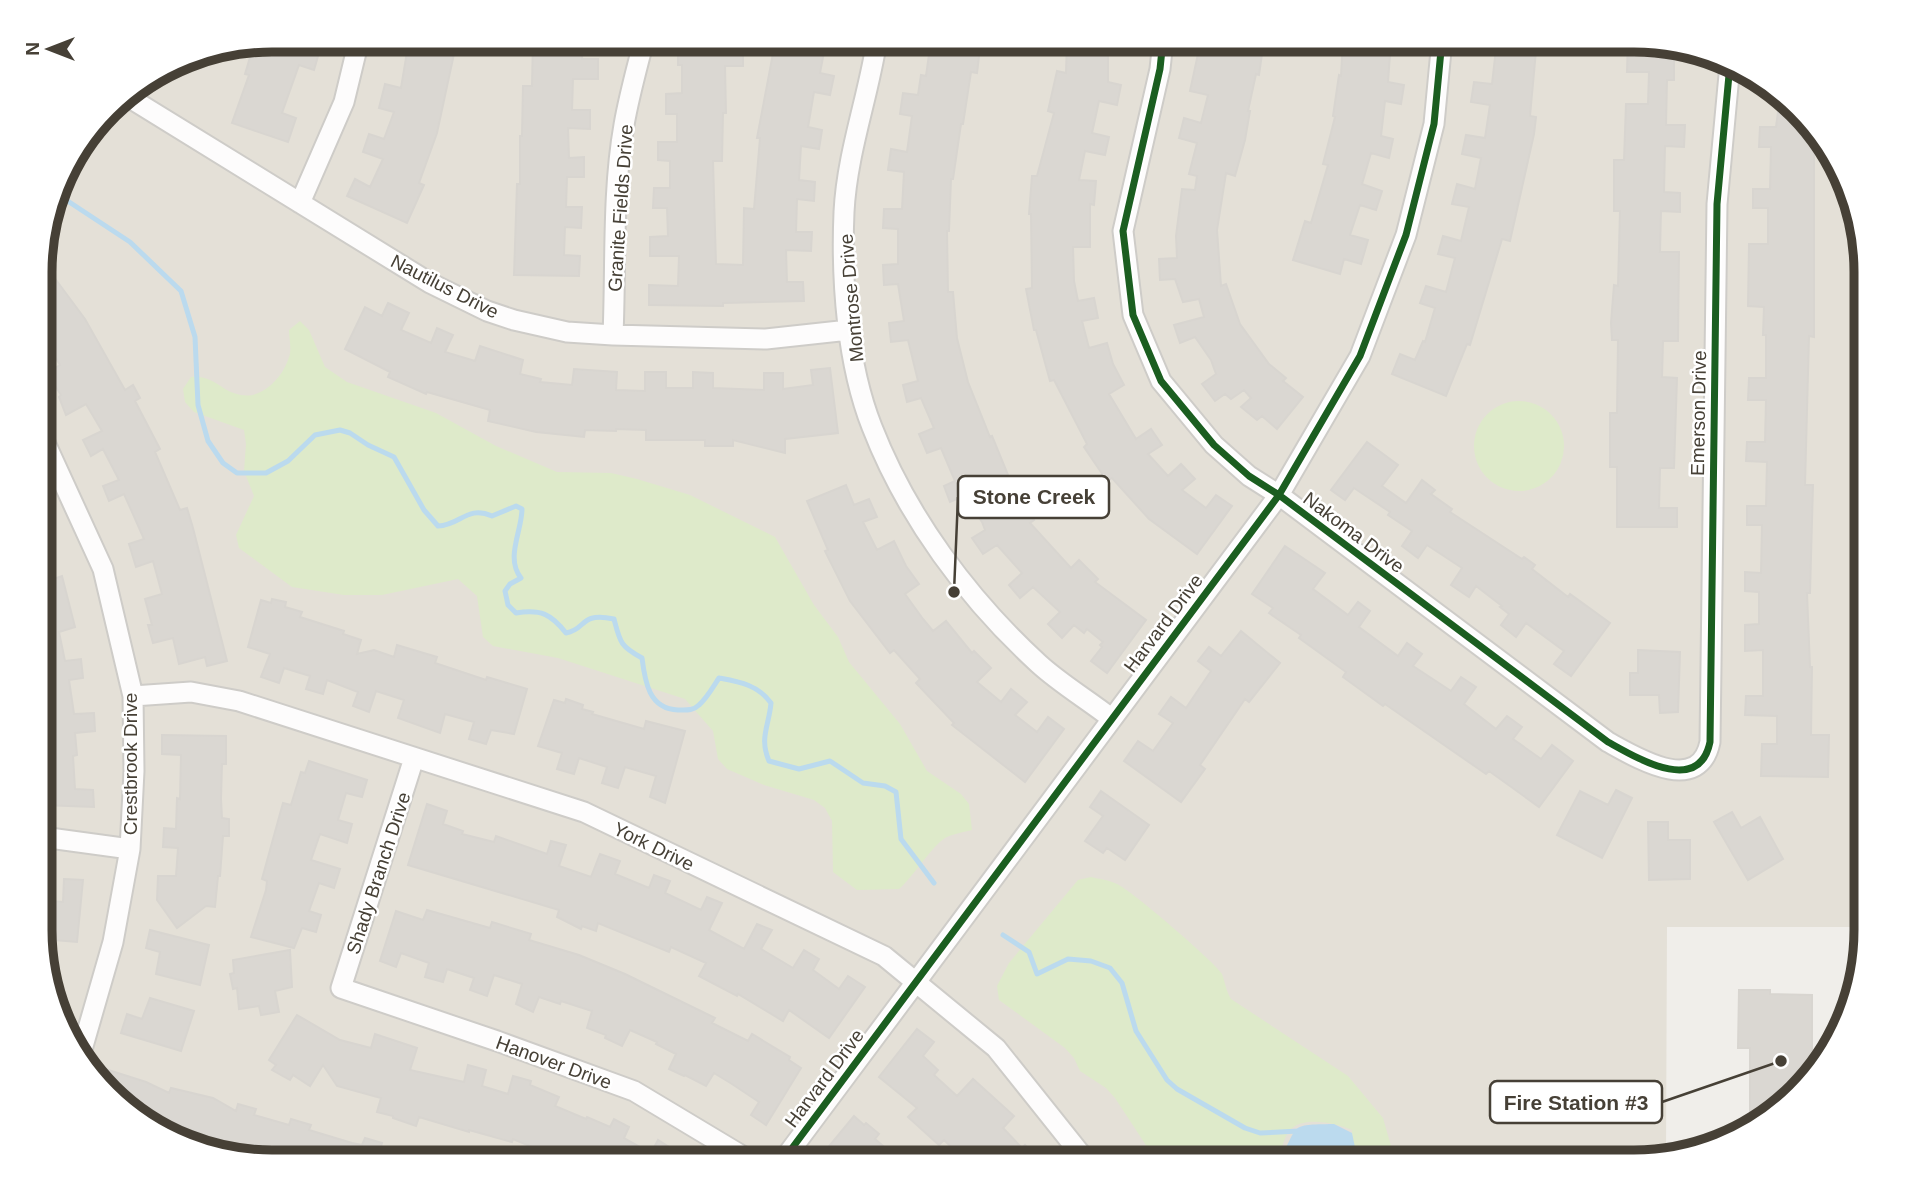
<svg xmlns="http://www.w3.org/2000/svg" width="1907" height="1203" font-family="Helvetica,sans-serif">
<rect width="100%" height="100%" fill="#f0eeea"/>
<!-- residential -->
<path fill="#e4e0d7" d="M272 40H1635L1695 48 1763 79 1835 156 1866 257V927H1667L1666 1157 1650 1162 272 1163 198 1151 144 1124 79 1059 42 961V242L64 169 119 98 184 58Z"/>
<!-- green -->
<path fill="#deeaca" d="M300 321 309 330 325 367 347 382 436 413 496 446 557 472 611 473 637 479 690 495 775 537 814 605 838 637 849 662 900 724 927 771 961 794 969 804 972 830C964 832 953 834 945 838 931 847 914 876 899 889L857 890 833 872 832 821 825 808 814 800 764 785 727 769 718 759 713 731 685 699 558 658 493 646 483 637 477 596 458 579 382 595H344L292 587 239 548 236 535 254 496 244 471 246 444 244 430 194 412 185 402 183 389 191 377C215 375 221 392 241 395 263 399 283 377 289 357 292 350 289 338 289 330Z
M1474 446a45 45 0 1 1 90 0a45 45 0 1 1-90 0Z
M1091 877C1099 879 1109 880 1117 884 1131 890 1216 963 1222 974 1225 982 1226 991 1231 999L1348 1076 1383 1118 1391 1146 1392 1162H1353L1352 1130C1336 1123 1302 1115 1289 1131 1283 1139 1281 1153 1277 1162H1157L1115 1098 1106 1088 1080 1071 1074 1058 1065 1048 999 1000 997 986 1009 963 1078 880Z"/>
<!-- water -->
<path fill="#bbdaee" d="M1334 1124 1352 1133 1358 1162H1278C1301 1124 1286 1125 1334 1124Z"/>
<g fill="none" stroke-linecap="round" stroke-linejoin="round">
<!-- stream -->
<path stroke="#bbdaee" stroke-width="5" d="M57 194 130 242 181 291 195 337 198 405 208 441 223 463 237 473H266L288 461 315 435 340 430 350 433 368 445 394 457 424 510 438 526C461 525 467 505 492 516L516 506 522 509C522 531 505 558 521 578L510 584 505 591 508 605 516 613C541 609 551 614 566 633 588 629 578 612 614 619 620 642 620 646 642 658 645 682 649 709 678 710 686 710 693 711 699 705 707 698 713 687 719 678 740 682 758 685 771 703 769 726 759 738 769 761L799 769 830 761 863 783 885 786 896 792 901 839 934 883
M1003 935 1029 952 1037 974 1068 959 1091 961 1110 968 1122 983 1136 1031 1167 1080 1177 1089 1245 1128 1260 1133 1299 1131"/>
</g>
<!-- building -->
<path fill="#dad7d2" stroke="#d8d5d0" stroke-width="2" d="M272 40H279L319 53 314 70 299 65 282 113 296 118 288 142 232 123 249 75 245 74 254 44Z
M409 40H457L437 133 419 183 424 185 407 223 347 196 355 179 370 187 383 159 363 152 369 134 384 139 394 112 379 108 385 84 401 88Z
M533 40H583L582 59H598V79H573L572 110H590V129L568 128 569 158 584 157V177H567L566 207H582L581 228 565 227 564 255 580 256 579 276 514 275 517 184H520V136H522L523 86H532Z
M694 40H743V66H725L726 113H723L722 161H713L716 264 743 265 744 208 754 209 760 138H757L775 43 824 52 820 73 834 76 830 95 814 92 808 127 822 130 819 149 801 146 799 180 815 182 814 201 797 199 796 232H812L811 251 786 250 787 282H803L804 301 723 303V306L649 305V285L678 286 679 256H650V237L668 236 667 208H653L654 188H670V161L658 160V142H677V114H666V94L682 93V65H678V45L694 46Z
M931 40H981L977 73 971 72 963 124H961L953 179H951L949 231H947L948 292H953L957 338 968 382 990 437 992 436 1008 475 1020 493 1018 495 1034 520 1030 523 1071 568 1079 560 1098 579 1095 582 1146 620 1107 673 1091 661 1102 647 1100 645 1103 642 1087 629 1084 633 1074 625 1062 638 1048 624 1060 612 1033 587 1020 598 1009 585 1022 573 997 545 983 554 972 538 985 530 982 522 964 496 950 502 944 486 955 481 941 448 927 453 919 434 934 428 921 398 907 402 903 385 918 381 908 340 891 342 889 323 904 321 898 284 884 285 883 265 898 264V229L883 228 884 209H902L904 172 888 170 891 149 907 152 912 116 900 114 903 93 918 95 921 75 926 76Z
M1067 40H1108V82L1121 85 1117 105 1099 101 1092 133 1109 137 1105 155 1085 151 1079 180 1096 181 1094 205 1090 204V247H1073L1074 281 1078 301 1094 298 1098 318 1082 321 1089 348 1107 343 1113 364 1124 385 1109 394 1136 439 1151 429 1162 445 1148 454 1168 476 1181 464 1195 479 1182 490 1206 508 1216 495 1232 506 1197 554 1149 519 1112 478 1107 481 1084 447 1087 444 1054 380 1050 381 1036 330H1034L1026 289 1032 288 1031 214H1029L1032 176H1037L1054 113 1048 111 1057 71 1066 73Z
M1201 40H1264L1259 75 1256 74 1248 111H1250L1245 140 1235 176 1226 173 1217 230 1221 286 1226 284 1240 324 1269 364 1286 378 1283 381 1303 397 1277 429 1262 416 1257 420 1241 407 1251 398 1244 390 1231 399 1225 394 1215 401 1202 384 1216 374 1211 360 1195 337 1180 343 1174 325 1204 317 1199 299 1183 302 1175 279 1160 280 1159 259 1177 258 1176 236 1182 189 1195 190 1197 176 1189 174 1197 143 1179 138 1184 118 1201 123 1208 95 1190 91Z
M1343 40H1391L1388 82 1404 85 1401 104 1385 101 1381 136 1393 139 1389 158 1371 153 1362 184 1382 191 1376 210 1360 205 1350 235 1368 240 1361 264 1344 259 1340 274 1293 260 1305 221 1311 223 1328 165 1323 164 1335 117 1333 116 1339 75 1341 76Z
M1497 40H1537L1530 116 1536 117 1534 134 1510 241 1502 239 1470 345 1467 344 1446 396 1392 374 1400 354 1415 360 1423 341 1425 342 1435 308 1420 303 1426 286 1446 292 1455 258 1438 254 1443 236 1461 241 1469 207 1452 204 1457 184 1475 189 1481 158 1462 154 1466 135 1485 138 1490 105 1471 102 1474 82 1492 84Z
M1628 40 1674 45V80H1667L1666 125H1685L1684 147 1665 146 1664 192 1680 193V212L1661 211 1660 252H1679L1678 341H1663L1662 377 1677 378 1674 468H1660L1659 508H1677V527H1617V467H1610V413H1617L1618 340H1612L1611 323 1614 285 1618 286 1620 211H1614V160H1624L1626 104H1648L1649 72H1627Z
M1780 97 1828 148H1814V337L1809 336 1805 485H1813L1810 593H1807L1810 667H1812L1811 735H1829L1828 777 1761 776 1762 744H1777V716L1745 715 1746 696H1763V650L1745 651V625L1759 624V592L1745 591V572L1761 573 1762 525H1747V506H1766L1767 462 1746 461 1747 442H1765L1766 400H1748L1749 378H1766V335H1763L1764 307 1748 306 1749 244H1768V208H1753V189H1770L1771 147H1759L1760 127H1776Z
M42 261 85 319 125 390 133 385 140 398 135 401 160 449 155 452 180 510 187 508 193 528 227 661 207 666 205 657 179 664 173 638 153 643 148 625H152L145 599 162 594 153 561 136 567 129 544 144 539 124 494 109 501 103 486 119 480 103 449 91 456 83 440 102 431 86 404 66 415 59 397 61 395 47 373 60 365 42 335Z
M388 303 409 313 401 330 431 343 437 328 453 335 445 352 475 361 480 346 523 360 520 374 541 379 540 382 572 385 574 369 617 372 616 390 645 391V372H666V388H693V372L713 373V388L764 390V373H783V389L813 385 811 370 830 368 838 433 785 439V453L733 440V446H705V440H646V430L616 429V431L585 430 584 437 536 432 488 421 490 410 427 392 426 394 388 377 390 372 345 349 365 307 382 316Z
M1367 442 1398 465 1382 486 1406 503 1422 480 1435 490 1431 494 1452 509 1450 512 1522 559 1524 557 1535 565 1532 569 1568 597 1570 594 1610 623 1571 676 1554 664 1564 651 1526 623 1516 637 1501 625 1509 614 1500 607 1502 606 1476 586 1469 597 1451 585 1462 568 1427 545 1418 558 1402 546 1412 531 1388 515 1390 512 1354 488 1345 500 1331 490Z
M846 485 854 505 869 499 877 517 863 522 877 550 894 541 906 566 919 584 905 594 923 619 933 631 946 621 972 653 974 651 991 668 977 682 1001 702 1011 689 1027 702 1015 715 1037 732 1048 717 1064 729 1025 782 952 725 954 723 916 683 920 679 894 650 890 653 850 601 825 551 828 550 807 501Z
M1285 546 1325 573 1313 589 1348 615 1358 602 1370 611 1359 627 1398 656 1407 643 1422 654 1413 666 1451 691 1461 677 1476 687 1464 704 1496 729 1507 716 1522 727 1513 739 1541 759 1552 745 1573 761 1539 807 1489 771 1486 774 1385 704 1383 706 1343 677 1346 672 1299 638 1301 635 1269 613 1273 608 1252 594Z
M62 576 75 627 59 632 65 661 81 659 83 678 69 680 74 714 94 713 95 731 75 733 77 755 73 756 75 789 93 790 94 807 42 805V583Z
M272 599 286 602 285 607 302 612 300 617 344 631 343 634 361 640 357 654 374 650 394 657 397 645 437 657 435 663 486 680 487 677 527 689 514 734 491 730 486 744 469 739 474 722 445 714 440 733 398 718 404 700 376 691 369 712 353 706 358 692 327 680 323 694 306 689 310 676 284 668 279 683 261 677 270 654 248 647 261 600 271 603Z
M1241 631 1280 663 1249 702 1245 699 1200 765 1205 769 1181 802 1124 761 1138 741 1153 751 1173 723 1159 714 1171 697 1186 708 1211 671 1198 661 1209 647 1221 656Z
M1638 650 1680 652 1678 712 1660 713 1659 695H1630V673H1638Z
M566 699 583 705 582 709 593 712 592 714 644 729 646 721 685 731 665 803 650 797 656 776 625 767 618 788 602 783 607 767 579 758 574 774 557 769 562 753 538 746 554 700 565 703Z
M162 735 226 736V764H222L221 799 222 818 229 819V836H223L220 876H218L215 907 206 906 177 928 157 900 158 876H176L178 848 163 847 164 828 176 829 177 798 180 799 181 755 162 754Z
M309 761 367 780 362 797 346 793 338 820 352 824 347 843 320 834 311 860 340 869 334 888 319 883 309 911 321 915 316 932 302 928 294 948 251 937 266 890 267 881 262 879 283 803 291 805 301 772 305 773Z
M1616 790 1632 798 1602 858 1557 835 1580 791 1608 805Z
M1101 791 1149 825 1125 860 1107 848 1103 853 1085 841 1103 816 1090 807Z
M427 804 447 811 443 824 463 831 462 834 494 842 496 836 547 854 551 841 566 845 559 866 591 877 600 854 620 861 615 874 649 888 654 875 670 881 665 893 701 910 707 897 722 903 709 930 744 949 757 924 772 930 761 949 793 968 804 950 819 959 813 970 839 989 848 976 865 987 829 1038 789 1010 783 1021 738 994 737 996 699 976 706 963 671 947 669 952 598 923 596 931 582 926 581 929 557 917 559 910 408 865Z
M1732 812 1741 828 1760 817 1783 859 1748 880 1714 822Z
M1648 822H1668V840H1690V879L1649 880Z
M64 879 83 880 77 942 42 939V900L63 902Z
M427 910 490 928 492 922 531 934 529 940 579 955 625 974 715 1018 712 1023 748 1041 752 1034 790 1057 789 1060 801 1068 766 1125 751 1115 759 1102 732 1084 714 1073 706 1086 685 1075 684 1076 669 1069 676 1054 656 1044 657 1042 630 1030 622 1046 605 1038 606 1035 587 1028 592 1011 561 1001 560 1004 539 997 533 1012 516 1004 522 984 494 975 487 996 470 990 474 978 447 969 443 982 425 977 429 963 401 953 396 967 380 961 396 911 423 920Z
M150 930 209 945 200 985 156 974 160 952 146 948Z
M290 950 292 987 275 991 279 1012 261 1015 259 1006 239 1009 237 988 233 989 230 974 234 973 233 960Z
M1739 990H1770V994L1812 995V1075L1771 1113 1750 1112V1048H1738Z
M150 998 194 1011 181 1051 121 1033 127 1014 142 1019Z
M297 1015 340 1040 371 1048 375 1034 417 1048 410 1070 464 1082 468 1065 486 1070 482 1086 508 1094 513 1076 531 1081 530 1085 559 1097 555 1106 586 1119 587 1117 610 1127 614 1119 629 1127 624 1138 651 1153 658 1140 677 1152 670 1163H571L513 1139 512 1142 469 1130V1132L419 1117 416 1126 393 1118V1116L377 1112 381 1098 337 1086 323 1065 310 1086 293 1075 290 1080 272 1070 276 1065 269 1060Z
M917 1029 934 1042 923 1056 938 1070 934 1075 957 1096 973 1079 1014 1116 1003 1128 1022 1148 1025 1145 1040 1162 968 1163 944 1140 939 1145 908 1117 917 1108 879 1077Z
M102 1068 146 1082 169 1093 171 1088 213 1098 236 1111 238 1104 256 1109 254 1115 289 1125 291 1119 311 1125 309 1130 352 1143 362 1145 365 1138 382 1143 376 1163H295L255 1150 252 1159 198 1151 188 1145 190 1137 168 1129 169 1125 136 1116 99 1079Z
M854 1116 864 1125 866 1123 879 1134 875 1139 889 1151 878 1163H828L821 1156Z"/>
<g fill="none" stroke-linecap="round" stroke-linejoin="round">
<defs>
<path id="street" d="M877 40C868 98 847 153 844 212 841 280 847 364 872 427 907 517 968 599 1039 664 1061 684 1088 700 1111 718
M1163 40 1160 69 1123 231 1133 315 1161 381 1214 445 1249 476 1279 495 1608 742C1637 758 1699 796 1710 742L1717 204 1730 64
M125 95 430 283 487 311 514 320 567 332 613 335 766 339 849 330
M300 203 344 102 359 40
M613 335C616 266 612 193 624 125 629 96 637 68 644 40
M42 436 103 569 133 696 134 771 130 849 113 942 79 1060
M133 696 191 692 239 701 584 812 884 956 996 1048 1087 1162
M414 758 341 988 497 1041 634 1091 754 1163
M42 837 130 849
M781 1163 1279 495 1360 356 1406 235 1434 124 1442 40"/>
</defs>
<!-- street casing -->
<use href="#street" stroke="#ceccc8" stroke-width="23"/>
<!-- street -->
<use href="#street" stroke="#fdfcfc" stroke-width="19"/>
<defs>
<path id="cycleway" d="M1163 40 1160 69 1123 231 1133 315 1161 381 1214 445 1249 476 1279 495 1608 742C1637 758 1699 796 1710 742L1717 204 1730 64
M781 1163 1279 495 1360 356 1406 235 1434 124 1442 40"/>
</defs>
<!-- cycleway casing -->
<use href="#cycleway" stroke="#fff" stroke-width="11"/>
<!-- cycleway -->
<use href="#cycleway" stroke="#1b5e20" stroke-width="7"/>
</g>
<g text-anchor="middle" stroke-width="5" stroke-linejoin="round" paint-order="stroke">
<!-- street labels -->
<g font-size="19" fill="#464036" stroke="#fff">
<text transform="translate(620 208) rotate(-86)" y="7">Granite Fields Drive</text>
<text transform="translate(445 286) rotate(27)" y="7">Nautilus Drive</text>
<text transform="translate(851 298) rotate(-95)" y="7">Montrose Drive</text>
<text transform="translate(1698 413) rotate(-89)" y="7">Emerson Drive</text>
<text transform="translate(1354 532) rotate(37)" y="7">Nakoma Drive</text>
<text transform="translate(1163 623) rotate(-53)" y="7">Harvard Drive</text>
<text transform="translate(130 764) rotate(-90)" y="7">Crestbrook Drive</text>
<text transform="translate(654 846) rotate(26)" y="7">York Drive</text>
<text transform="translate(378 873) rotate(-72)" y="7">Shady Branch Drive</text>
<text transform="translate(554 1062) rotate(20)" y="7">Hanover Drive</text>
<text transform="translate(824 1078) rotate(-53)" y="7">Harvard Drive</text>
</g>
</g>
<!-- crop -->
<path d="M0 0H1907V1203H0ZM272 52H1634A220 220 0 0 1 1854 272V930A220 220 0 0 1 1634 1150H272A220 220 0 0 1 52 930V272A220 220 0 0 1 272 52Z" fill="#fff" fill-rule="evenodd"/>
<path fill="none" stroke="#464036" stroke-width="9" d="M272 52H1634A220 220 0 0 1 1854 272V930A220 220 0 0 1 1634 1150H272A220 220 0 0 1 52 930V272A220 220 0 0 1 272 52Z"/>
<!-- callouts -->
<path fill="none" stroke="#464036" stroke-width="2.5" d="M954 592L958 497M1781 1061L1662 1102"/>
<g fill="#464036" stroke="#fff" stroke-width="2.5">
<circle cx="954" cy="592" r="7"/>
<circle cx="1781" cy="1061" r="7"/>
</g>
<g fill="#fff" stroke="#464036" stroke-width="2.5">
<rect x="958" y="476" width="151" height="42" rx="7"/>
<rect x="1490" y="1081" width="172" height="42" rx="7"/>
</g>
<g font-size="21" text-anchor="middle" font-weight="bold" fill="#464036">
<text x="1034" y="504">Stone Creek</text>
<text x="1576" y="1110">Fire Station #3</text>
</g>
<!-- north arrow -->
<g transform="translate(49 49) rotate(270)" stroke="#ffffff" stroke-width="5" paint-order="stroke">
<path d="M0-5L12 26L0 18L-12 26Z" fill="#464036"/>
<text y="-10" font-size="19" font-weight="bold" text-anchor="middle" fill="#464036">N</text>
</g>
</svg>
